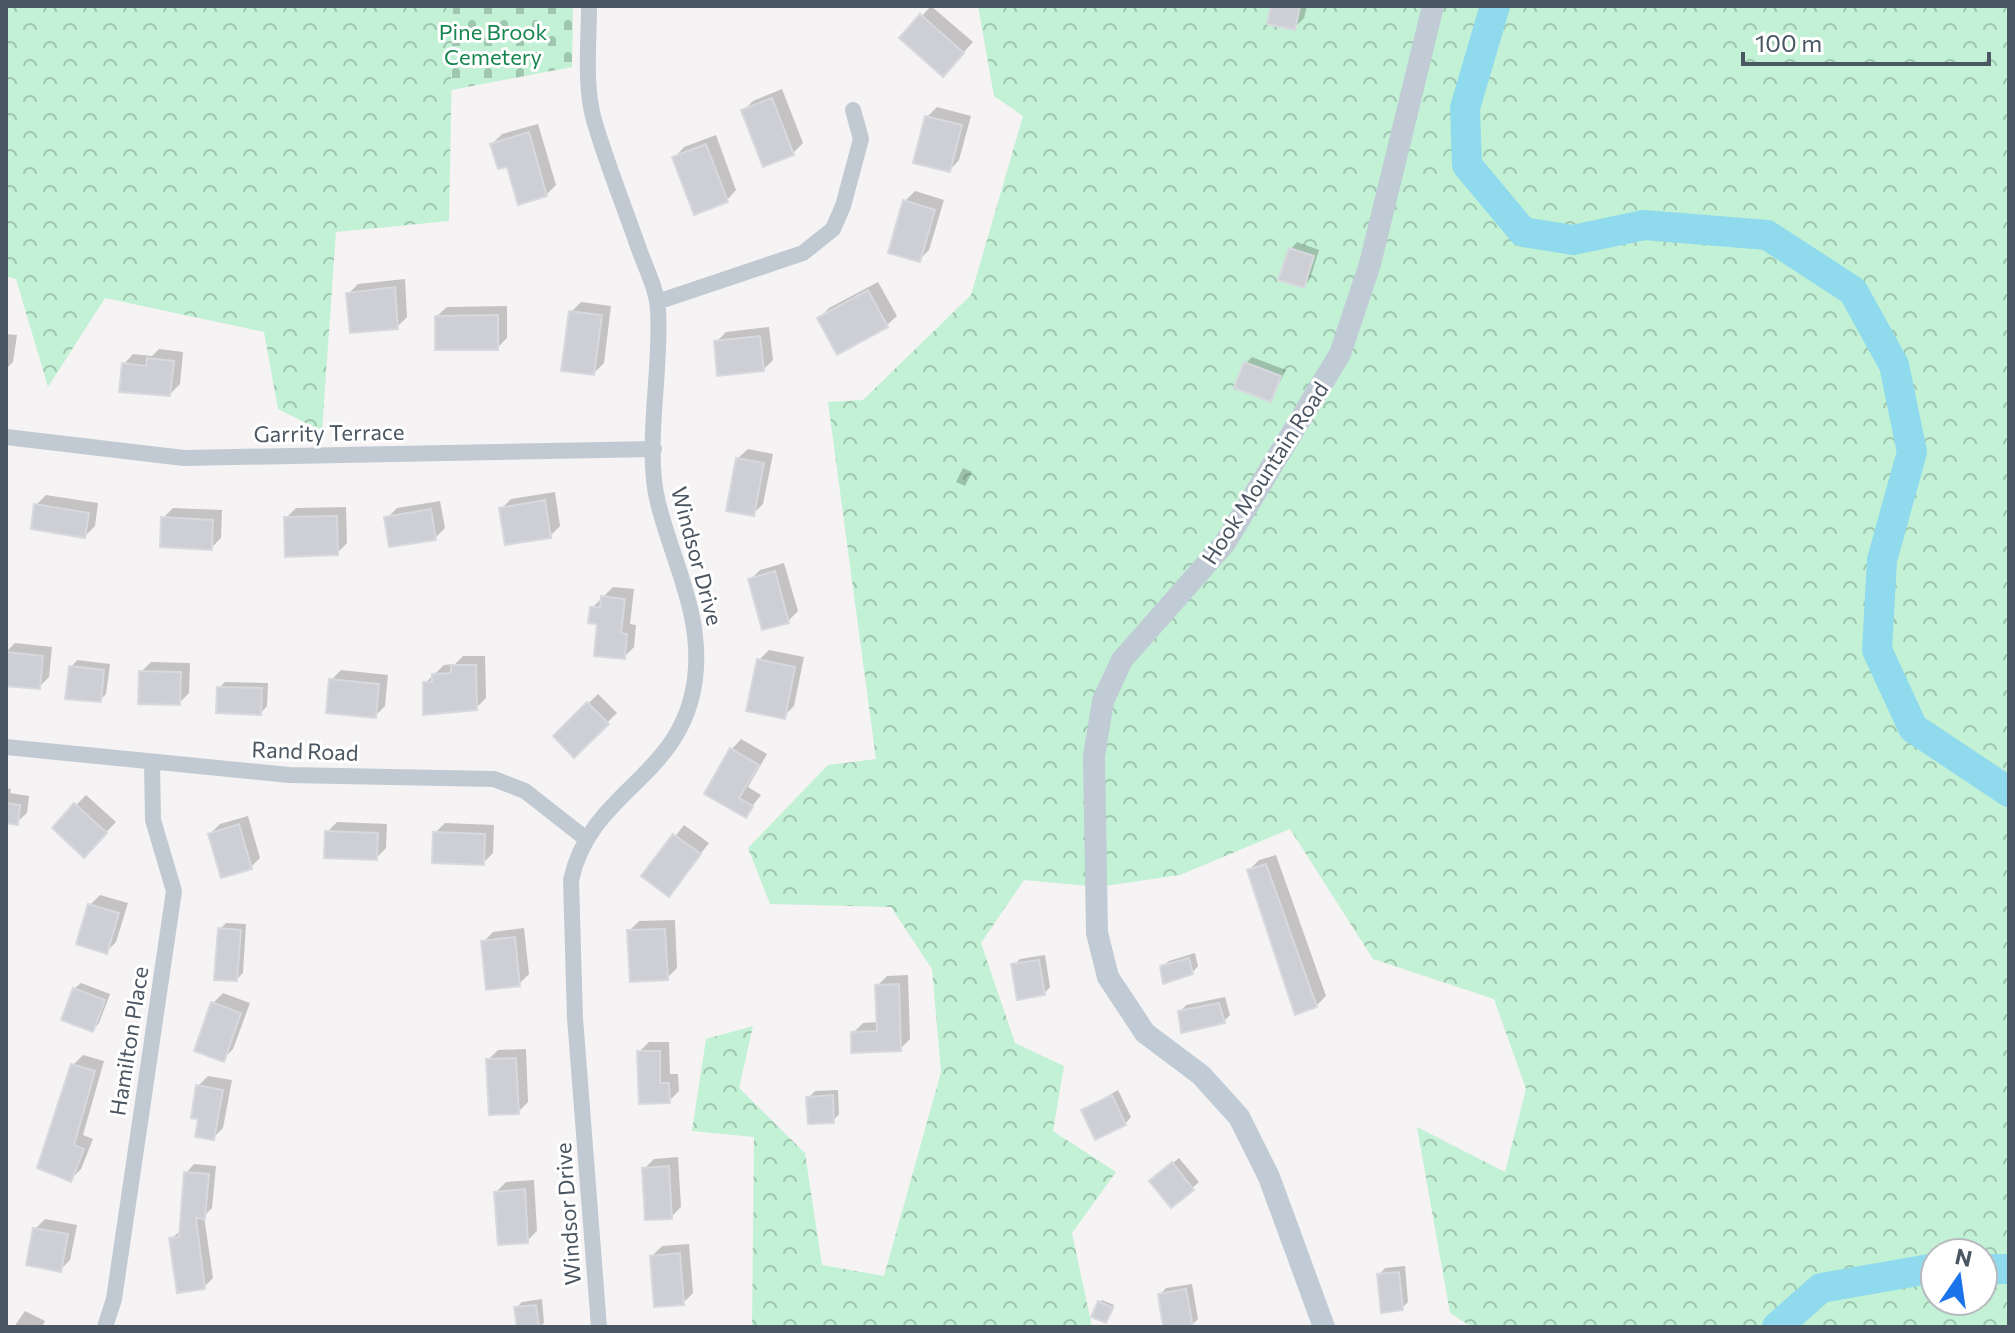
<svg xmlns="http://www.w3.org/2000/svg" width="2015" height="1333" font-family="Commissioner,sans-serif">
<defs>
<pattern id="forest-crowns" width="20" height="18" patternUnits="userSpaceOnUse" patternTransform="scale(2)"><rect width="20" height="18" fill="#c3f1d5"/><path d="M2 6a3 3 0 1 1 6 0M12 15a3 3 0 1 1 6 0" fill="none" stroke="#a0c6b0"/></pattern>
<pattern id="cemetery-stones" width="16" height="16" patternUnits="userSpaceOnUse" patternTransform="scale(2)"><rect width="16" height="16" fill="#c3f1d5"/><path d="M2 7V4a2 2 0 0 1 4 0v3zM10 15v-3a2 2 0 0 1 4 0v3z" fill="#a0c6b0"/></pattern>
</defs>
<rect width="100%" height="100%" fill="#f5f3f3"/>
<!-- forest -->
<path fill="url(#forest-crowns)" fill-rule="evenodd" d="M6 6H453L449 221 336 232 322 431 278 409 264 332 105 298 48 387 16 279 6 276Z
M978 6H2009V1327H1472L1450 1313 1417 1127 1505 1172 1526 1089 1494 999 1373 959 1290 829 1180 875 1098 887 1024 880 981 943 1015 1043 1064 1066 1053 1131 1116 1172 1072 1233 1092 1327H752L754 1137 692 1131 706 1039 753 1026 739 1088 805 1153 822 1265 884 1276 941 1072 932 969 891 907 770 904 748 848 828 765 876 759 828 402 863 400 971 295 1023 116 994 96ZM1935 1253H1983V1301H1935Z"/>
<!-- cemetery -->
<path fill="url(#cemetery-stones)" d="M453 6H573L572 67 451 90Z"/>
<!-- shadow -->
<path fill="#0003" d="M661 6H704L702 8Z
M931 6 973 42 953 64 902 38Z
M1272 6H1307L1304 18 1294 28Z
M782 89 803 143 793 153 764 164 743 111 753 101Z
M937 107 971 116 959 160 950 170 927 117Z
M538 124 556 185 546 195 508 164 492 144 502 134Z
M716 135 736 190 727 200 675 157 684 147Z
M915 191 944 200 929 250 919 260 905 201Z
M1297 242 1319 250 1310 279 1304 286 1291 249Z
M405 279 407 317 397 327 348 294 358 284Z
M878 282 897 316 887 325 820 318 829 308Z
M581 302 611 306 604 363 594 373 571 312Z
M507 306V338L497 348 437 316 447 307Z
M769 327 773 360 763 370 716 342 726 332Z
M6 334 17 335 13 362 6 369Z
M159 349 183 352 180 384 170 394 124 364 133 354 152 356Z
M1252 357 1286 370 1271 399 1246 363Z
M748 449 773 454 763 504 753 514 738 458Z
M963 468 972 472 965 486 956 482Z
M555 492 560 526 550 536 501 509 511 499Z
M46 495 98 503 95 526 85 536 36 505Z
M440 501 445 528 435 538 387 518 397 508Z
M346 507 347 543 337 553 286 518 296 508Z
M173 508 222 510 221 538 211 548 163 518Z
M784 563 798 611 788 621 751 579 760 570Z
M613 587 634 589 630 624 636 625 634 647 624 657 592 608Z
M15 643 52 647 49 677 39 687 6 684V652Z
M769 650 804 657 794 706 784 716 759 660Z
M463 656H485L486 698 476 708 425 683 444 665 455 664Z
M77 660 110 664 106 694 100 700 71 667Z
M151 662 190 663 189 693 179 703 141 672Z
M341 670 388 675 385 706 375 716 331 680Z
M225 682 268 683 267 706 261 713 219 688Z
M598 694 617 713 574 755 555 736Z
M741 739 767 754 748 787 761 795 745 815 706 793 732 749Z
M6 788 11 789 10 793 29 796 27 813 17 822 6 821Z
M86 795 116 822 94 845 54 828Z
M248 816 260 858 250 868 210 834 220 824Z
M337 822 387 824 386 848 376 858 327 832Z
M445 823 494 825 493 853 483 863 435 833Z
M684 825 709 843 669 894 644 876Z
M1276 855 1326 996 1316 1006 1249 870 1259 860Z
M100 895 128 903 116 942 106 952 90 905Z
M675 920 677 968 667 978 629 931 639 921Z
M226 923 246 924 243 973 237 979 220 929Z
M524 928 529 974 519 984 483 942 493 932Z
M1195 953 1198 966 1192 973 1162 967 1169 961Z
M1045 955 1050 987 1044 994 1014 965 1020 959Z
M908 975 910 1039 900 1049 853 1033 863 1023 879 1022 877 986 887 976Z
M81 983 110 994 99 1023 93 1030 74 989Z
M223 993 250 1003 233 1049 223 1059 213 1003Z
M1225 997 1230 1015 1224 1021 1180 1012 1186 1005Z
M649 1042H669L670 1074H678L679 1091 669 1101 639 1052Z
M526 1049 528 1102 518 1112 488 1060 498 1050Z
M83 1055 104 1061 83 1135 93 1139 81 1169 71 1179 73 1065Z
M208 1076 232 1080 223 1128 213 1138 200 1118 198 1086Z
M838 1090 839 1114 833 1121 808 1098 815 1091Z
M1118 1090 1131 1117 1125 1124 1083 1110Z
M678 1157 681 1207 671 1217 644 1169 654 1159Z
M1179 1158 1199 1182 1172 1206 1158 1175Z
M194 1164 216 1166 212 1208 204 1216 213 1278 204 1287 171 1239 180 1231 186 1173Z
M534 1180 537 1231 527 1241 496 1192 506 1182Z
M45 1219 77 1225 70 1260 60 1270 35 1229Z
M689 1244 693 1293 683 1303 652 1256 662 1246Z
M1405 1266 1408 1302 1402 1308 1379 1275 1385 1268Z
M1192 1284 1198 1319 1192 1325 1165 1327 1160 1295 1166 1288Z
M542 1299 544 1323 540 1327H519L516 1308 522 1302Z
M1102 1300 1114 1305 1106 1321 1100 1303Z
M25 1311 45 1321 42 1327H14Z"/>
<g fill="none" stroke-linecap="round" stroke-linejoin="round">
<!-- river -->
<path stroke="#90daee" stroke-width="30" d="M1495 6 1465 108 1467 165 1523 232 1573 240 1644 225 1767 235 1853 291 1894 365 1912 452 1882 560 1877 650 1913 728 2009 792
M1983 1269H2009
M1777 1327 1821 1288 1935 1268"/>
</g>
<!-- building -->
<path fill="#cdcfd5" stroke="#d7d9de" stroke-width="2" d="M1271 6H1300L1295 30 1267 24Z
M920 14 964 53 943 77 899 38Z
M772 98 794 155 763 167 741 110Z
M925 116 962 125 950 172 913 163Z
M529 132 547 196 518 205 507 167 498 169 490 144Z
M706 144 728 202 694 215 672 157Z
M903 200 935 210 920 262 888 253Z
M1289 248 1314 256 1304 288 1278 280Z
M395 287 398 329 350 333 346 293Z
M868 290 888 327 837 355 817 318Z
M569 311 602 315 594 375 561 371Z
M498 315V350H435V316Z
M760 336 764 371 717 376 714 341Z
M147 358 174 361 170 396 119 392 122 363 146 366Z
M1244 362 1281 376 1271 402 1234 388Z
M736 458 764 463 754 516 726 511Z
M545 500 551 538 505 545 499 508Z
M34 504 89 513 85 538 31 529Z
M431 509 436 540 389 547 384 517Z
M337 516 338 555 285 557 284 517Z
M161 517 213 520 212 550 160 547Z
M775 571 789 623 762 630 748 579Z
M601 596 625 599 621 633 627 634 625 659 594 656 597 624 588 623 590 607H600Z
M6 652 43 656 40 689 6 686Z
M757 659 795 667 785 719 746 711Z
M451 665H476L477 710 423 715V682H432V674L451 673Z
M69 666 104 670 101 702 65 699Z
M139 671 181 672 180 705 138 704Z
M329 679 379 684 376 718 326 713Z
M217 687 262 688 261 715 216 713Z
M587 702 609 724 574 758 553 736Z
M730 748 759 765 739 798 753 806 746 818 704 794Z
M6 803 20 805 18 825 6 823Z
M74 803 107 833 84 858 52 828Z
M239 824 252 869 221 878 208 834Z
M325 831 378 833 377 860 324 858Z
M433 832 485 834 484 865 432 863Z
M673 834 701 854 669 897 641 876Z
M1266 864 1317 1007 1295 1015 1247 870Z
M88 904 119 913 107 954 76 944Z
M218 928 241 930 237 981 214 980Z
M665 929 668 980 630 982 627 930Z
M515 937 520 986 486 990 481 941Z
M1189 958 1193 974 1163 984 1160 966Z
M1039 960 1045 995 1017 1000 1011 964Z
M899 984 901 1051 851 1053V1032L877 1031 875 985Z
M73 988 105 1000 93 1032 61 1020Z
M211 1002 241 1013 224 1062 194 1051Z
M1219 1003 1225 1023 1181 1033 1178 1011Z
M637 1051H660V1083H669L670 1103 639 1104Z
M516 1058 519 1114 489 1115 486 1059Z
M71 1064 95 1071 74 1145 84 1149 71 1182 37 1168Z
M196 1085 223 1090 214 1140 195 1137 198 1119 191 1118Z
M833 1095 834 1123 808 1124 806 1097Z
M1112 1095 1126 1125 1095 1140 1081 1110Z
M1172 1162 1194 1190 1171 1208 1149 1181Z
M669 1166 672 1219 645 1220 642 1168Z
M184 1172 209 1174 205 1219 196 1218 205 1289 177 1293 169 1238 179 1237Z
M525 1189 528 1243 498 1245 494 1192Z
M33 1228 68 1234 61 1272 26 1265Z
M680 1253 684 1305 654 1307 650 1256Z
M1399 1272 1403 1310 1381 1313 1377 1274Z
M1186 1289 1193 1327H1163L1158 1294Z
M1098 1301 1113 1308 1106 1323 1091 1317Z
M536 1305 539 1327H517L514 1307Z"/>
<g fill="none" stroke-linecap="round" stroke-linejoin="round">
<!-- street -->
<path stroke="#c1cad2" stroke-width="16" d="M589 6C589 44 584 84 594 120 607 165 625 208 640 252 647 270 657 291 658 310 662 370 644 447 658 503 673 563 703 615 695 679 682 779 591 789 571 880L575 1018 599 1327
M657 302 803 253 833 229 843 206 861 139 853 110
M6 437 184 458 654 449
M6 747 289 775 494 779 525 791 585 838
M105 1327 114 1299 174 891 153 820 152 763"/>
<!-- secondary -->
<path stroke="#c1cbd6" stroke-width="22" d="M1324 1327 1269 1177 1239 1117 1201 1075 1145 1033 1108 977 1097 933 1094 756 1103 701 1122 660 1225 543 1340 354 1370 264 1433 6"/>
</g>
<g text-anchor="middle" stroke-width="6" stroke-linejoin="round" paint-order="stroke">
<!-- park labels -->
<g font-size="22" fill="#17864f" stroke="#fff">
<text x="493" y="40">Pine Brook<tspan x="493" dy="25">Cemetery</tspan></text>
</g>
<!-- street labels -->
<g font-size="22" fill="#4a5661" stroke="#fff">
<text transform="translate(329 433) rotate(-1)" y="8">Garrity Terrace</text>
<text transform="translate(1265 473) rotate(-57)" y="8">Hook Mountain Road</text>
<text transform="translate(697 556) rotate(75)" y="8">Windsor Drive</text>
<text transform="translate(305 751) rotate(2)" y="8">Rand Road</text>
<text transform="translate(129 1041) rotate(-81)" y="8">Hamilton Place</text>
<text transform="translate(568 1214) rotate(-94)" y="8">Windsor Drive</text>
</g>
</g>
<!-- border -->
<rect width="2015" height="1333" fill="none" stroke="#4a5661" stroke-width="16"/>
<!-- north arrow -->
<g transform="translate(1959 1277) rotate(13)"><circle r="38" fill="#ffffff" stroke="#b7bbc0" stroke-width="2"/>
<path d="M0-6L14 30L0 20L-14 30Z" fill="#1a73e8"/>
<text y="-12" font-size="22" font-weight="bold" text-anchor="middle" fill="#4a5661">N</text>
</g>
<!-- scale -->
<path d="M1743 52v12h246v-12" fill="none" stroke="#4a5661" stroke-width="4"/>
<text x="1755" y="52" font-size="24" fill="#4a5661" stroke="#ffffff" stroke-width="6" paint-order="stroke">100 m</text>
</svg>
